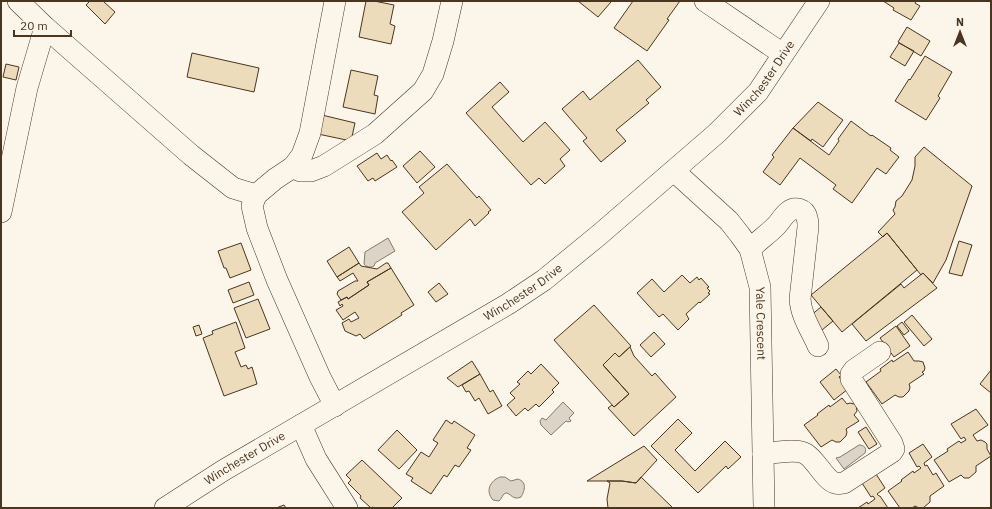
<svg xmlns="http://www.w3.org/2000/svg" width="992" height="509" font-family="'IBM Plex Sans',sans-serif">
<rect width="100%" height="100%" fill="#fbf6e9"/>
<!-- water -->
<path fill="#dcd4c6" stroke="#887966" d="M388 238 395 251 375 263 374 266C370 268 366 267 364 264L365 252Z
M563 402 574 413 569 418 571 421 568 422 566 421 551 435 541 425 540 421 542 418 546 420Z
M859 445C864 445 867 448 865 453L844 469 836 458 840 457Z
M500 477H505L511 481 518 479C527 482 525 490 521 497 511 502 509 488 503 495 502 497 501 499 499 501L493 500C485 491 490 481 500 477Z"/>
<!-- building -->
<path fill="#ecdcbc" stroke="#4a3520" d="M90 1H103L115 12 105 24 86 5Z
M366 1H374L394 5 390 24 395 26 391 44 359 37Z
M578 1H609L611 2 598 17Z
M633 1H680L667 19 669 20 647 51 614 28Z
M883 1H916L915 3 920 6 911 20 893 10 894 8Z
M907 27 930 41 921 56 898 42Z
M899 43 914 51 905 66 890 57Z
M192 53 259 68 254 92 187 77Z
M925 56 952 72 938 96 940 98 926 120 895 101 909 79 910 80Z
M638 60 661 87 646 100 649 103 616 130 626 141 601 162 583 141 587 138 562 109 583 91 590 100Z
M6 64 19 67 16 80 3 77Z
M351 70 378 76 374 95 378 96 375 114 343 107Z
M500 82 509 92 492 107 523 142 545 122 570 150 560 159 565 166 545 184 539 178 531 185 466 113Z
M818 102 843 120 823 147 812 139 811 141 793 128Z
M322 115 355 123 351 141 318 134Z
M851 121 871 136 872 135 891 148 890 150 899 157 886 174 877 168 852 203 833 189 836 185 800 158 780 185 763 172 774 157 772 155 793 128 829 155 839 141 838 139Z
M924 147 972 186 946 260 933 283 923 273 921 275 887 233 883 237 878 232 895 214 893 210 895 207 896 201 902 196 912 180 915 166V157Z
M420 151 435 167 417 183 403 166Z
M377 153 381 159 387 155 391 161 392 160 397 167 375 181 373 178 368 181 357 166Z
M447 164 477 198 479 196 491 210 488 212 489 213 475 226 470 219 436 250 402 212 424 193 419 187Z
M887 233 917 270 842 332 811 295Z
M959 241 972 245 962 276 949 273Z
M241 243 251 270 230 278 226 268H224L218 251Z
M349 247 359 263 337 277 327 261Z
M359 263 361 266 377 269 386 263H388L391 268 367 282 369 285 348 299 347 297 341 300 337 294 338 291 355 281H358L353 273 340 281 337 277Z
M391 268 414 305 401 313 402 315 364 339 360 334 356 336 345 331 342 323 349 319 351 322 359 318 355 312 343 320 336 310 343 306 342 304 340 306 338 302 347 297 348 299 369 285 367 282Z
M923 273 937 288 866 341 852 324 901 284 904 288Z
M682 275 690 283 697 277 699 280 701 278 709 287 707 288 710 291 708 293 710 294 700 303 699 302 686 314 689 319 678 330 663 314 659 317 637 293 652 279 664 292Z
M249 282 254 295 233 303 228 290Z
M439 283 448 294 436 302 428 292Z
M258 299 270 329 246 338 234 308Z
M594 305 631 346 619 357 615 353 603 365 629 394 614 407 554 340Z
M821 307 833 321 822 330 810 316Z
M912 315 932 339 924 346 904 322Z
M236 322 245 348 235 352 241 367 246 365 248 369 252 367 257 384 224 396 203 338 213 334 212 331Z
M902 322 909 331 904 335 897 326Z
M199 325 202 334 196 336 193 327Z
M896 326 910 346 894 357 880 338Z
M654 332 665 344 651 357 640 345Z
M630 347 634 356 652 376 655 373 676 397 634 436 608 408 612 405 614 407 629 394 603 365 615 353 619 357Z
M908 352 914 361H919L923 362 925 368 924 371 922 372 924 374 909 384 910 387 909 391 903 397H899L895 395 882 404 866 382 881 371 880 369 892 360 893 362Z
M472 361 480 374 458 387 447 378Z
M541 364 559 383 552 390 554 392 539 407 536 404 528 411 525 408 516 416 507 405 515 398 510 393 520 384 517 382 528 371 531 374Z
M836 369 841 375 839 377 848 389 834 400 820 382Z
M991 370V393L980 384Z
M480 374 490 392 493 390 502 406 488 414 479 398 475 401 469 391 466 392 462 385Z
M842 398 847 404 850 403 854 404 856 405 857 411 854 415 859 421 846 429 847 432 846 436 840 442H836L832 440 821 447 804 425 818 415 817 414 829 405 830 407Z
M976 409 988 425 973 435 977 441 981 440 985 442 987 444V449L991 456 976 466V472L969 478H964L961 475 949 482 934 460 948 451 947 449 959 441 961 443 966 440 964 437 961 439 951 424Z
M678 419 692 433 675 450 695 471 725 441 741 457 728 469 726 466 698 493 651 446Z
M446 420 452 424 454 421 475 435 467 448 471 450 459 467 455 465 447 477 444 475 431 494 411 481 413 478 406 474 421 452 429 457 438 443 433 440Z
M866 427 877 444 869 449 858 432Z
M397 430 417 450 399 469 378 450Z
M923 444 932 457 924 463 925 466 927 465 933 475 936 473 944 486 930 496V502L923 508H919L915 506 912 508H900L888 491 902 481 901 480 913 471 914 473 921 468 919 466 917 467 909 453Z
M644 446 657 460 636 483 622 481H587Z
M362 460 402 498 392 508H374L373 507 371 508 360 498 361 496 348 483 351 480 346 475Z
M876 474 885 488 877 494 879 496H880L888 508H858L867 502 868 504 875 499 873 496 871 497 862 483Z
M641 477 673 508H608L607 499 610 483 607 481H622L636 483Z
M284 505 286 508H276Z"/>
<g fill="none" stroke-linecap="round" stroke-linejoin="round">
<defs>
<g id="minor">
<path d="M18 1 45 27 191 155 233 188 256 195"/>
<path d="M705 1 783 54"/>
<path d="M293 167 300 171H311L324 166 375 134 423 91 433 74 443 41 452 1"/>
<path id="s1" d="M674 171 729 221 740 235 750 249 760 287 764 508"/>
<path d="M1 212 27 88 45 27"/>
<path d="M750 249C758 241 768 234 776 226 780 222 783 216 788 212 795 206 805 209 807 218 808 221 808 224 808 227L800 299C801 316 811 330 818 346"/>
<path d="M335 406 320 377 277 280 257 228 252 206 256 195 275 179 293 167 302 155 310 133 335 1"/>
<path d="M301 425 316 459 347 508"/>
<path d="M763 454C775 453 796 448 806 454 816 460 825 480 835 483 838 484 841 483 844 483L892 452 894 449 892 443 851 379V374L854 370 880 352"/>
<path id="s2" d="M165 508 224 470 508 304 544 280 599 235 717 133 758 92 819 1"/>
</g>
</defs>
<!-- minor casing -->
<use href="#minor" stroke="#4a3520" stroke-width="22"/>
<!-- minor -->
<use href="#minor" stroke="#fbf6e9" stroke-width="21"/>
</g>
<g text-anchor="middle" stroke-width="3" stroke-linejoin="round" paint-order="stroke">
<!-- street labels -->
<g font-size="12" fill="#4a3520" stroke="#fbf6e9">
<text dy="4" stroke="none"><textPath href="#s2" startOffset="742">Winchester Drive</textPath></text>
<text dy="4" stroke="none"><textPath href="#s2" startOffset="418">Winchester Drive</textPath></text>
<text dy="4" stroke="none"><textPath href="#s1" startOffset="185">Yale Crescent</textPath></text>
<text dy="4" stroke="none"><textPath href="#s2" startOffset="94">Winchester Drive</textPath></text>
</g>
</g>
<!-- border -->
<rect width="992" height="509" fill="none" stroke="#4a3520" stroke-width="4"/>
<!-- north arrow -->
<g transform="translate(960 32)" stroke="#fbf6e9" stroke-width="3" paint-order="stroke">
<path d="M0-3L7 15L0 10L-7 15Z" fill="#4a3520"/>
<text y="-6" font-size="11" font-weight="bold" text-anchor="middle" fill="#4a3520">N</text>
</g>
<!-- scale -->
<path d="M14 30v6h57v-6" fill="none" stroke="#4a3520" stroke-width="2"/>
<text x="20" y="30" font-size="12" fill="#4a3520" stroke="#fbf6e9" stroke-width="3" paint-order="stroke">20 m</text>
</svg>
